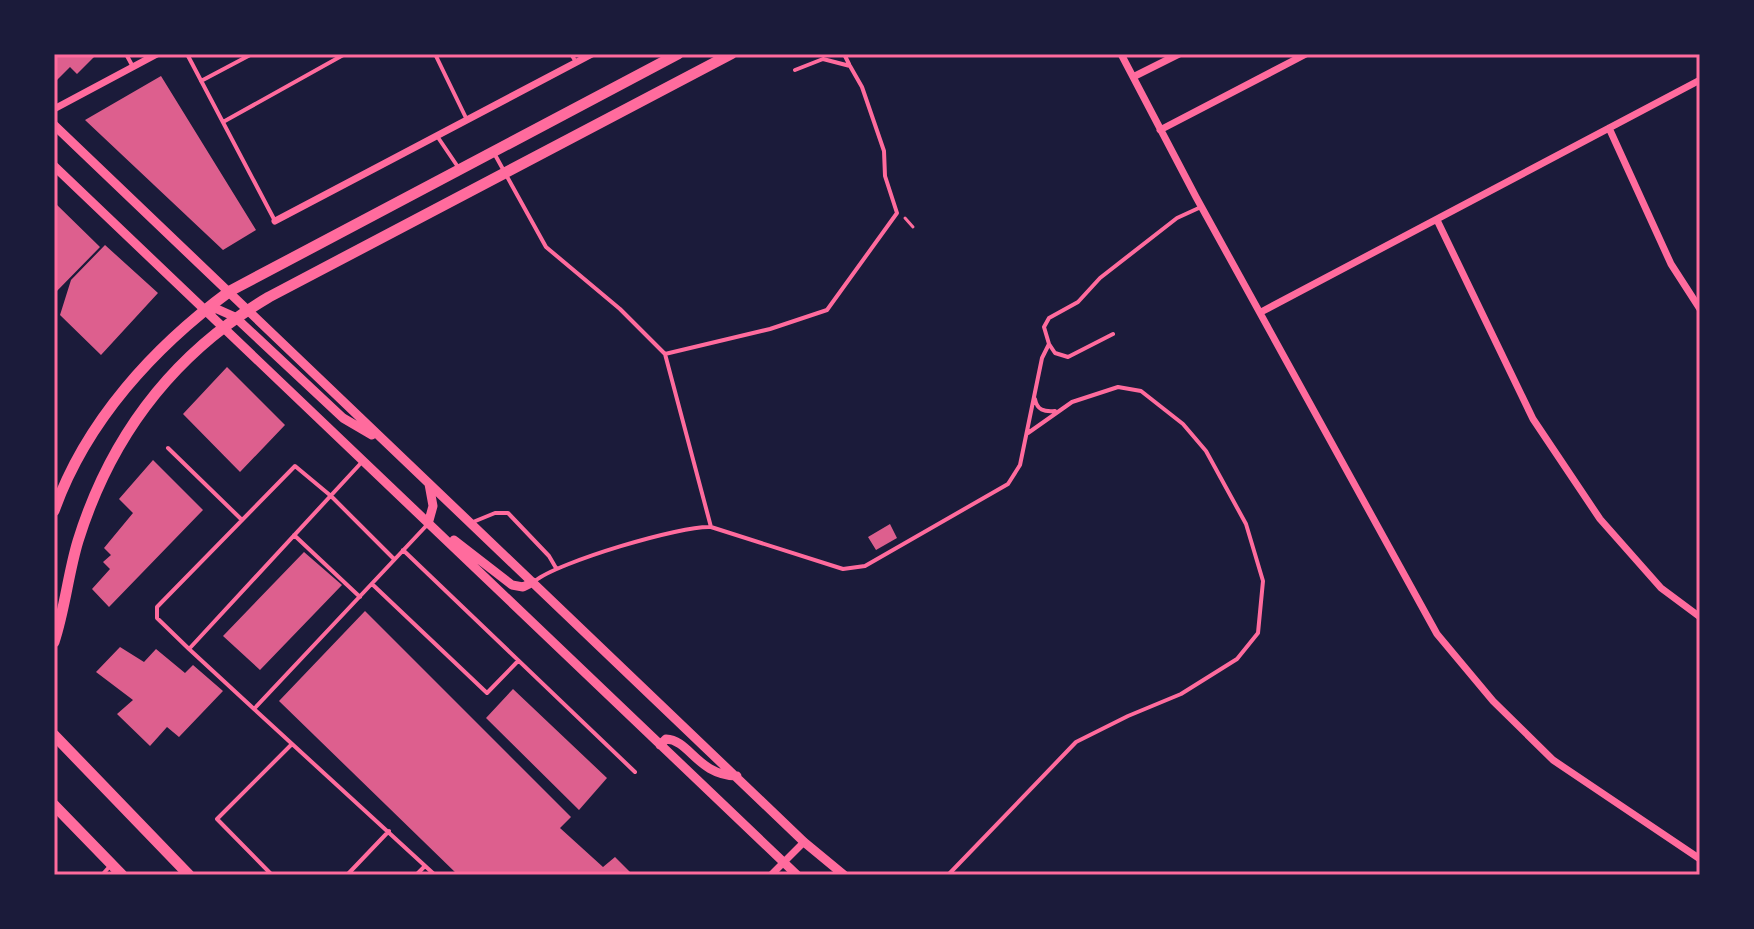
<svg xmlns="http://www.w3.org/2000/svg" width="1754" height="929" font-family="Arial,sans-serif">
<rect width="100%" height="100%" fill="#1b1b3a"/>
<!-- building -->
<path fill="#dd5f8e" d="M54 54H93L95 56 77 74 70 67 54 83Z
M161 76 256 230 223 250 85 120Z
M54 202 100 247 54 294Z
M105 245 158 293 101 355 60 315 71 280Z
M227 367 285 425 240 472 183 414Z
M153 460 203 510 109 607 92 589 110 569 103 562 111 555 104 548 133 513 119 499Z
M890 524 897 538 876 550 868 537Z
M304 552 342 585 260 670 223 636Z
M365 611 571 817 560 828 603 867 615 857 633 875H458L279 701Z
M120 647 144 662 156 649 185 673 193 665 223 691 179 737 167 727 150 746 117 714 133 700 96 672Z
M513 689 607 778 579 810 486 718Z"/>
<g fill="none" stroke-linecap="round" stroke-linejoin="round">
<!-- path -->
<path stroke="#ff6b9d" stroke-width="3" d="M905 218 913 227"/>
<!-- service -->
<path stroke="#ff6b9d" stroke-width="4" d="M126 54 133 67
M187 54 275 221
M435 54 467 120
M571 54 576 62
M844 54 849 64
M201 81 252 54
M223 122 345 54
M437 136 458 167
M494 153 546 247 620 309 665 354 711 527 843 569 865 566 1008 484 1020 465 1042 358 1049 344 1044 327 1049 318 1078 302 1100 278 1177 218 1201 207
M1049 344 1055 353 1068 357 1113 334
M665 354 770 329 827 310 897 213 885 176 884 151 862 87 850 66 823 59 795 70
M1035 399C1037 410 1044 412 1055 411
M168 448 241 519
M361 463 189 649 254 709 427 525
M473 522 495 513H508L549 556 556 568
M294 535 360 597
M403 550 635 772
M535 581C558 562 682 525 711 527
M372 584 487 693 518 661
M189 649 157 618V607L295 466 331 496 394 559
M254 709 435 875
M102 875 110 866
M272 875 217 819 292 744
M347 875 389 831
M416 875 425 866
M948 875 1076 742 1128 716 1181 694 1237 659 1258 633 1263 581 1246 524 1206 451 1183 424 1141 391 1118 387 1072 402 1028 433"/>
<!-- minor -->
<path stroke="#ff6b9d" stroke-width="7" d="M1121 54 1196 197 1437 634 1493 701 1553 760 1700 859
M1133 77 1179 54
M54 109 157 54
M1609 128 1671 264 1700 309
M1160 130 1306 54
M1437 220 1533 419 1600 519 1661 588 1700 617
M275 221 592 54
M1261 312 1700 80
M771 875 804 842"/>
<!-- tertiary -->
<path stroke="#ff6b9d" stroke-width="9" d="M54 125 804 842 844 875
M54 166 797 875
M207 308 217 309 235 317 343 418 372 435
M428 524 433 506 429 484
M454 540 512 585 523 587 533 582
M660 745 666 739C690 740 697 775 737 776"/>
<!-- primary -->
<path stroke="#ff6b9d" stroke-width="11" d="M54 511C86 421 154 347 230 291L678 54
M54 642C65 609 68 574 78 541 111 435 174 353 269 297L731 54
M54 735 189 875
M54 805 122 875"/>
</g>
<!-- border -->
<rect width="1754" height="929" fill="none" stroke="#1b1b3a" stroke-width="112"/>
<rect x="56" y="56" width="1642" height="817" fill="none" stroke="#ff6b9d" stroke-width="3"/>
</svg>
